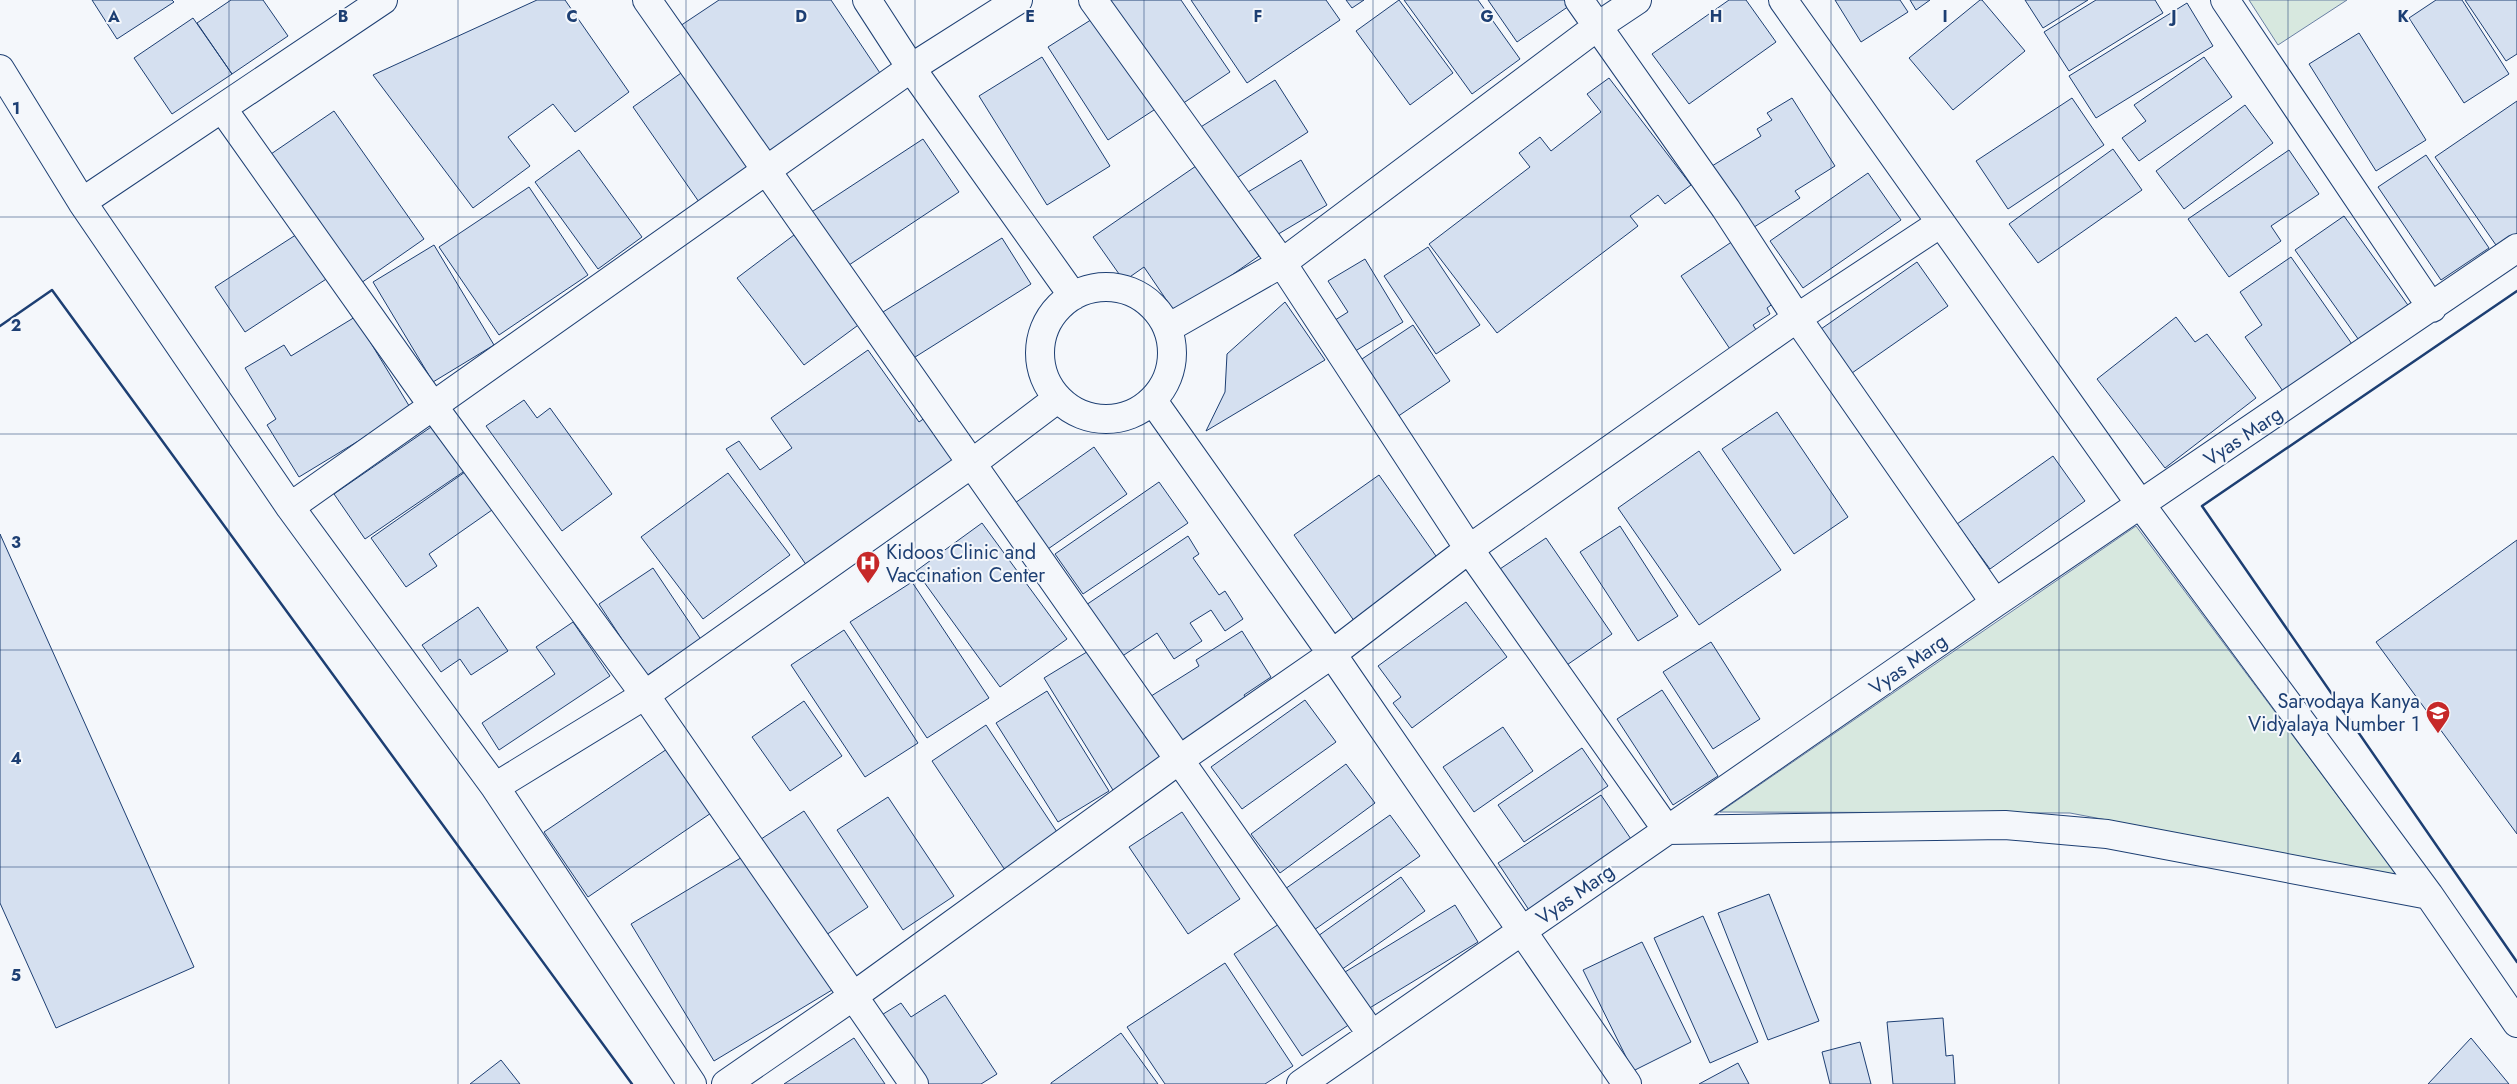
<svg xmlns="http://www.w3.org/2000/svg" width="2517" height="1084" font-family="Jost,sans-serif">
<rect width="100%" height="100%" fill="#f4f7fb"/>
<!-- green -->
<path fill="#d7e8df" stroke="#687fa3" d="M2249 0H2347L2278 45Z
M2136 526 2397 875 2070 813 1720 812Z"/>
<!-- building -->
<path fill="#d5e0f0" stroke="#1d3f73" d="M92 0H172L174 2 117 39Z
M231 0H263L288 36 232 74 197 23Z
M537 0H565L629 92 575 132 553 104 508 137 530 166 473 208 373 75Z
M719 0H831L884 79 763 158 677 28Z
M1102 0H1181L1230 72 1176 108Z
M1191 0H1326L1340 20 1247 83Z
M1346 0H1364L1352 8Z
M1399 0 1453 73 1410 105 1356 31Z
M1404 0H1478L1520 59 1472 94Z
M1488 0H1566L1569 6 1517 42Z
M1729 0H1746L1776 42 1689 104 1652 54Z
M1835 0H1900L1908 12 1861 42Z
M1910 0H1930L1916 10Z
M1980 0H1982L2025 51 1953 110 1909 58Z
M2025 0H2088L2043 28Z
M2096 0H2155L2163 13 2069 71 2044 32Z
M2436 0H2462L2509 74 2464 103 2409 18Z
M2465 0H2517V54L2506 61Z
M2187 3 2213 46 2096 118 2069 76Z
M1097 16 1157 108 1108 140 1048 47Z
M193 18 232 74 172 114 134 58Z
M2359 33 2426 140 2376 171 2309 64Z
M1042 57 1110 166 1047 205 979 96Z
M2204 57 2232 97 2139 161 2122 138 2146 121 2134 105Z
M684 71 750 166 699 202 633 107Z
M1609 78 1691 185 1665 204 1658 195 1630 216 1638 226 1497 333 1429 244 1530 167 1519 153 1540 137 1551 151 1601 112 1587 94Z
M1275 80 1308 132 1229 183 1196 130Z
M1792 98 1835 166 1795 191 1800 198 1751 229 1712 166 1761 136 1757 129 1772 120 1767 113Z
M2072 98 2104 145 2008 209 1976 161Z
M2517 101V235L2498 248 2435 157Z
M2245 105 2273 143 2184 209 2156 171Z
M334 111 424 239 361 283 271 154Z
M923 139 959 192 843 269 807 215Z
M2113 149 2142 190 2038 263 2009 224Z
M579 150 642 237 598 269 535 182Z
M2289 150 2319 194 2271 226 2281 241 2229 277 2188 219Z
M2426 155 2489 248 2441 280 2378 187Z
M1301 160 1327 205 1275 236 1248 192Z
M1196 166 1259 256 1176 314 1144 267 1124 281 1093 237Z
M1868 173 1901 220 1803 288 1770 241Z
M529 187 588 275 499 335 439 247Z
M2344 216 2410 308 2361 343 2295 250Z
M305 229 334 274 245 332 215 287Z
M794 235 861 323 804 365 737 278Z
M1002 238 1031 284 912 359 883 312Z
M1733 241 1774 303 1767 308 1770 314 1753 325 1763 341 1736 358 1681 276Z
M434 245 494 345 433 382 373 282Z
M1428 247 1480 325 1436 354 1384 276Z
M2291 257 2354 347 2285 394 2245 337 2262 325 2240 292Z
M1365 259 1403 322 1352 353 1332 322 1348 312 1328 281Z
M1917 262 1948 306 1852 373 1821 329Z
M1285 302 1325 360 1206 431 1225 392 1227 354Z
M355 317 411 409 299 477 267 425 276 419 245 368 284 345 291 356Z
M2176 317 2195 342 2207 334 2256 398 2165 468 2097 379Z
M1413 325 1450 381 1397 417 1359 361Z
M868 350 919 422 932 413 964 457 807 566 726 449 739 441 760 470 792 448 771 418Z
M524 400 537 418 550 408 612 494 562 531 486 426Z
M1777 412 1848 517 1794 554 1722 449Z
M434 425 466 470 365 539 334 494Z
M1094 447 1127 494 1048 549 1015 503Z
M1699 451 1781 570 1699 625 1618 508Z
M2053 456 2085 501 1990 569 1957 524Z
M465 472 492 510 429 554 437 566 406 587 371 538Z
M728 473 790 555 703 619 641 537Z
M1379 475 1443 566 1357 625 1294 535Z
M1159 482 1188 523 1083 594 1055 554Z
M982 523 1067 639 1000 687 916 571Z
M1620 526 1678 616 1638 641 1580 552Z
M0 534 194 967 56 1028 0 903Z
M1188 536 1199 554 1193 558 1219 595 1225 591 1243 619 1225 631 1211 610 1190 623 1202 641 1174 659 1157 633 1121 657 1086 605Z
M1546 538 1612 634 1561 669 1494 573Z
M2517 540V834L2376 642Z
M653 568 708 650 678 669 671 659 646 676 599 604Z
M912 582 989 698 927 738 850 622Z
M1466 602 1507 657 1412 728 1393 703 1401 697 1378 666Z
M478 607 508 651 471 675 460 659 441 672 422 645Z
M573 622 610 676 499 750 482 723 555 674 536 647Z
M844 630 918 743 865 777 791 665Z
M1242 631 1271 677 1244 695 1248 702 1178 746 1148 698 1199 666 1196 660Z
M1711 642 1760 719 1713 749 1663 672Z
M1095 647 1167 764 1116 795 1044 678Z
M1662 690 1718 776 1673 805 1617 719Z
M1047 691 1109 791 1058 822 996 723Z
M1305 700 1336 742 1242 809 1211 767Z
M804 701 842 756 790 791 752 737Z
M986 725 1061 838 1007 873 932 761Z
M1503 727 1533 771 1474 812 1443 767Z
M670 747 714 811 588 897 544 832Z
M1582 748 1608 786 1524 842 1498 805Z
M1346 764 1375 803 1280 873 1251 834Z
M1601 795 1633 842 1529 910 1498 863Z
M888 797 954 896 903 930 837 830Z
M804 811 868 907 817 941 752 845Z
M1182 812 1240 899 1188 934 1129 847Z
M1390 815 1420 856 1314 930 1285 889Z
M749 853 832 990 714 1061 631 924Z
M1401 877 1425 911 1341 970 1318 936Z
M1769 894 1819 1021 1768 1040 1718 913Z
M1455 905 1478 942 1368 1009 1345 972Z
M1703 916 1758 1042 1710 1063 1654 938Z
M1285 920 1353 1022 1302 1056 1234 954Z
M1642 942 1691 1042 1633 1071 1583 970Z
M1225 963 1293 1066 1265 1084H1165L1127 1027Z
M945 995 997 1074 981 1084H924L880 1016 901 1003 911 1017Z
M1943 1018 1946 1056 1953 1055 1955 1084H1893L1887 1022Z
M1121 1033 1158 1084H1051V1083Z
M854 1038 885 1084H784Z
M2471 1038 2509 1084H2428Z
M1860 1042 1871 1084H1830L1822 1052Z
M501 1060 520 1084H470Z
M1738 1063 1749 1084H1699Z"/>
<g fill="none" stroke-linecap="round" stroke-linejoin="round">
<defs>
<path id="minor" d="M647 0 1372 1035
M867 0 911 68 1073 296
M1093 0 1282 263 1469 549 1667 830 2005 825 2107 834 2429 895
M1579 0 1726 209 1797 318 1995 603
M1783 0 2141 505 2429 895 2517 1023
M2225 0 2432 308
M0 69 82 202 290 507 495 787 692 1084
M222 108 433 406 645 695 914 1084
M82 202 383 0
M1040 353a66 66 0 1 1 132 0a66 66 0 1 1-132 0Z
M1168 328 1282 263 1598 26 1637 0
M1153 401 1332 654 1627 1084
M290 507 911 68 1018 0
M495 787 645 695 971 464 1057 399
M726 1084 852 997 1179 760 1332 654 1469 549 1797 318 1941 223
M1301 1084 1995 603 2517 248"/>
</defs>
<!-- minor casing -->
<use href="#minor" stroke="#1d3f73" stroke-width="30"/>
<!-- minor -->
<use href="#minor" stroke="#f4f7fb" stroke-width="28"/>
<!-- wall -->
<path stroke="#1d3f73" stroke-width="2.5" d="M2517 291 2202 506 2517 962
M0 326 52 290 632 1084"/>
</g>
<!-- grid -->
<path fill="none" stroke="#1d3f73" stroke-width="1" stroke-opacity="0.55" d="M229 0V1084M458 0V1084M686 0V1084M915 0V1084M1144 0V1084M1373 0V1084M1602 0V1084M1831 0V1084M2059 0V1084M2288 0V1084M0 217H2517M0 434H2517M0 650H2517M0 867H2517"/>
<!-- icons -->
<defs>
<symbol id="hospital-pin" viewBox="-11 -11 22 30"><path d="M0 17L-7.5 6A9.5 9.5 0 1 1 7.5 6Z" fill="#c62828" stroke="#f4f7fb"/><path d="M-5-5h3v3.5h4V-5h3V5h-3V1.5h-4V5h-3Z" fill="#fff"/></symbol>
<symbol id="school-pin" viewBox="-11 -11 22 30"><path d="M0 17L-7.5 6A9.5 9.5 0 1 1 7.5 6Z" fill="#c62828" stroke="#f4f7fb"/><path d="M0-5L7-2L0 1L-7-2ZM-4 1L0 2.5L4 1V4Q0 6-4 4Z" fill="#fff"/></symbol>
</defs>
<g fill-rule="evenodd">
<use href="#hospital-pin" x="854" y="549" width="28" height="38"/>
<use href="#school-pin" x="2424" y="699" width="28" height="38"/>
</g>
<g text-anchor="middle" stroke-width="4" stroke-linejoin="round" paint-order="stroke">
<!-- street labels -->
<g font-size="20" fill="#1d3f73" stroke="#f4f7fb">
<text transform="translate(2243 436) rotate(-34)" y="7">Vyas Marg</text>
<text transform="translate(1908 664) rotate(-35)" y="7">Vyas Marg</text>
<text transform="translate(1575 894) rotate(-35)" y="7">Vyas Marg</text>
</g>
<!-- poi labels -->
<g font-size="20" fill="#1d3f73" stroke="#f4f7fb" text-anchor="start">
<text x="886" y="559">Kidoos Clinic and<tspan x="886" dy="23">Vaccination Center</tspan></text>
<text x="2420" y="708" text-anchor="end">Sarvodaya Kanya<tspan x="2420" dy="23">Vidyalaya Number 1</tspan></text>
</g>
</g>
<g font-size="16" text-anchor="middle" font-weight="bold" fill="#1d3f73" stroke="#f4f7fb" stroke-width="4" stroke-linejoin="round" paint-order="stroke">
<text x="114" y="22">A</text>
<text x="343" y="22">B</text>
<text x="572" y="22">C</text>
<text x="801" y="22">D</text>
<text x="1030" y="22">E</text>
<text x="1258" y="22">F</text>
<text x="1487" y="22">G</text>
<text x="1716" y="22">H</text>
<text x="1945" y="22">I</text>
<text x="2174" y="22">J</text>
<text x="2403" y="22">K</text>
<text x="16" y="114">1</text>
<text x="16" y="331">2</text>
<text x="16" y="548">3</text>
<text x="16" y="764">4</text>
<text x="16" y="981">5</text>
</g>
</svg>
